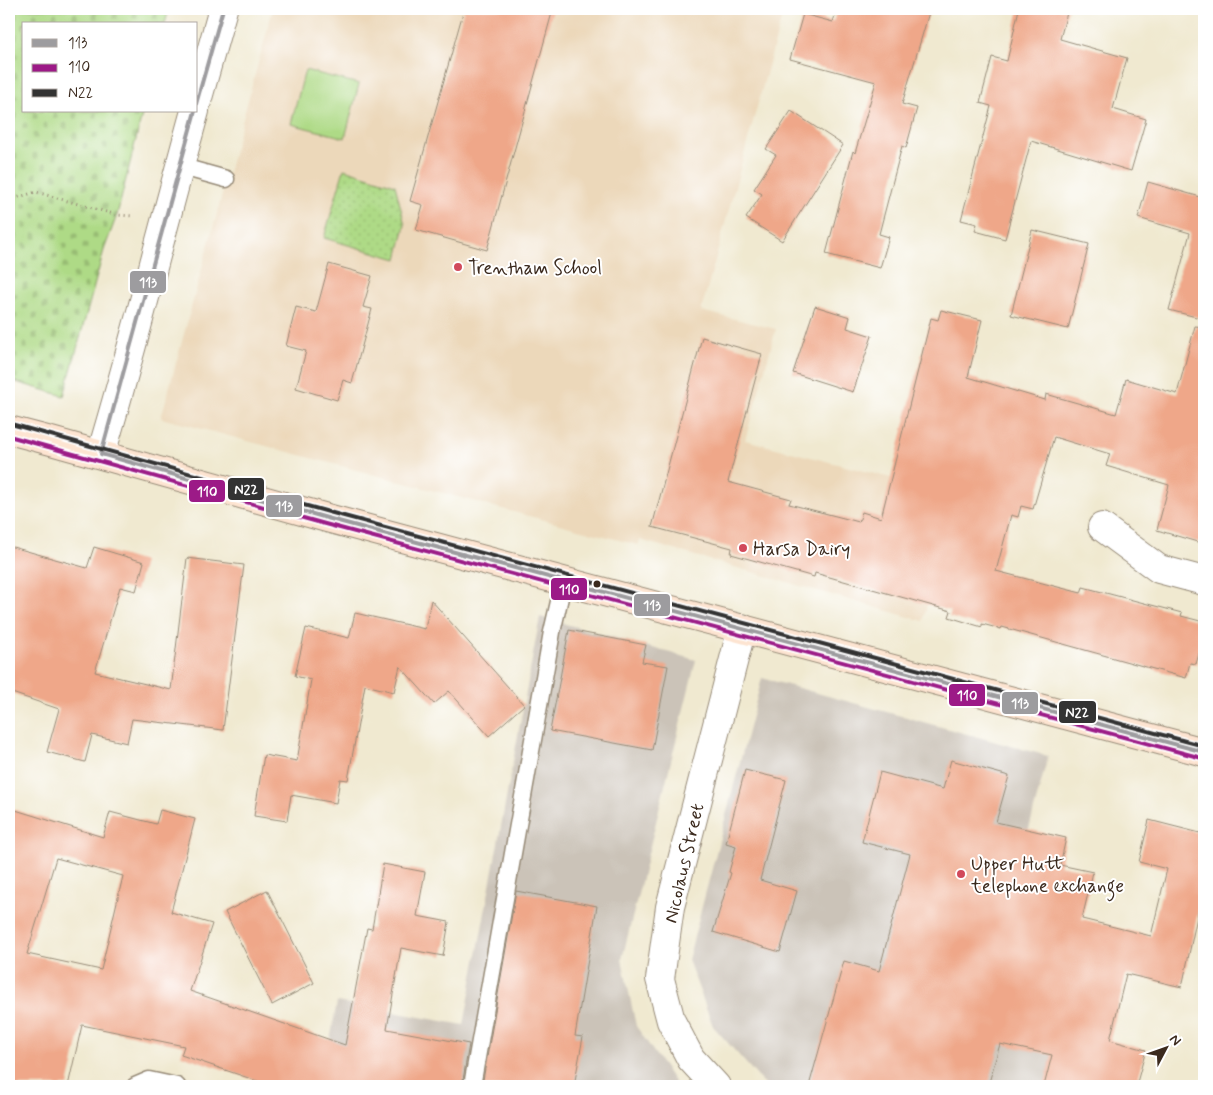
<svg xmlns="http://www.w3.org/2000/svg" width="1213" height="1095" font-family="Mynerve,sans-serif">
<defs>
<pattern id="cemetery-stones" width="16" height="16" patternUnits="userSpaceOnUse" patternTransform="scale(1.25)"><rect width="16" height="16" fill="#aeda86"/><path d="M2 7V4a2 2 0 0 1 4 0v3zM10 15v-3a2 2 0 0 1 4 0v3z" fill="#97bb73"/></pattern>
<pattern id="park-dots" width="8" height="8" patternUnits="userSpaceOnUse" patternTransform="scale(1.25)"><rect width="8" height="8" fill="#aeda86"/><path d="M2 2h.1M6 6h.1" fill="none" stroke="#97bb73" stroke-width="1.8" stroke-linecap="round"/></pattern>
</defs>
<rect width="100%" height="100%" fill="#fff"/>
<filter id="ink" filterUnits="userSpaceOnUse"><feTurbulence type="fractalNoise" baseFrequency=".02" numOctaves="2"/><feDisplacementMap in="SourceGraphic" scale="10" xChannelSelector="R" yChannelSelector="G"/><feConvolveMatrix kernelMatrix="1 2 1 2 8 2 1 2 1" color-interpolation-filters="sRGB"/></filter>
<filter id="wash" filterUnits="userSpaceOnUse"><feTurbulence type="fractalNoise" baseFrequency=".0096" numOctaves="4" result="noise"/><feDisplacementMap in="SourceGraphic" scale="20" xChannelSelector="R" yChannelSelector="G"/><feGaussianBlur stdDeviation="1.12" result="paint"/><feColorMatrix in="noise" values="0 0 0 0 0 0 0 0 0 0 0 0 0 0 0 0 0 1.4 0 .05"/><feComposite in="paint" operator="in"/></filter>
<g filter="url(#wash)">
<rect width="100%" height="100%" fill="#f0e9d0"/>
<!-- built -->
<path fill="#ecd8ba" d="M273 9H784L701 311 776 329 745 440 956 495 923 621 640 540 638 545 161 418Z"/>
<!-- industrial -->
<path fill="#cbc3b8" d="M540 617 696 660 622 959 636 1026 677 1086H322L337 1002 464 1025Z
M762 678 1048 756 982 1009 1076 1035 1063 1086H766L713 1026 688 960Z"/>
<!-- cemetery -->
<path fill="url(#cemetery-stones)" stroke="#748252" d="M9 9H169L165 24H24V111H143L117 215 104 250 64 396 9 380Z"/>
<!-- park -->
<path fill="url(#park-dots)" stroke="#748252" d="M344 169 395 185 405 225 397 259 324 238Z"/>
<!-- garden -->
<path fill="#aeda86" stroke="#748252" d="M305 70 359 84 345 138 291 124Z"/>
<g id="blocks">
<!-- building -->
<path fill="#efa789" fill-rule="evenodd" d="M464 9H553L487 250 416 230 423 205 410 201Z
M837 9H930L902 104 917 108 906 148 902 146 879 234 889 237 880 268 826 254 853 151 855 153 876 82 790 59 803 14 833 22Z
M1019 9H1068L1060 39 1127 58 1113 109 1146 119 1131 171 1031 141 1005 239 975 231 977 224 961 220 991 106 980 103 992 57 1007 61Z
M791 111 843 145 782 241 746 218 762 194 754 189 776 155 766 149Z
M1148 182 1204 198V319L1169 310 1190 233 1138 218Z
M1032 230 1089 244 1068 329 1011 315Z
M329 264 372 276 363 307 372 309 352 383 343 380 337 400 296 388 306 351 286 346 296 307 316 312Z
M815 306 850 317 847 328 872 336 853 392 793 373Z
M941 310 982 320 968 377 1045 400 1046 394 1116 414 1126 379 1177 394 1195 326 1204 327V544L1157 530 1169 485 1106 466 1110 454 1054 437 1033 509 1021 506 1018 517 1011 515 996 571 1081 593 1083 587 1182 613 1181 616 1204 622V637L1196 664 1190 663 1186 678 1002 627 1001 629 982 624V627L949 617 951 611 815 573 814 577 731 554 732 548 652 527 702 337 762 354 728 482 791 499 789 504 859 522 862 512 881 518 931 318 938 320Z
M9 546 87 568 94 547 144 562 136 591 120 587 95 672 171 690 187 558 244 565 223 730 132 719 127 743 92 735 85 762 47 752 59 709 9 692Z
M431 600 524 705 489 736 449 691 434 704 400 666 394 692 365 685 348 780 340 779 336 803 291 795 287 821 254 816 264 755 297 761 311 680 295 676 306 628 349 638 355 613 425 629Z
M569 630 646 645 642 662 668 666 652 750 550 731Z
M951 760 1009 776 996 822 1066 838 1060 865 1093 872 1082 919 1151 936 1167 869 1139 862 1149 820 1204 834V884L1182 987 1126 974 1110 1040 1146 1050 1136 1086H1044L1052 1055 1000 1044 988 1086H809L844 961 879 971 910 854 862 842 880 772 943 789Z
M745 770 786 780 760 880 797 891 780 952 713 932 731 873 729 872 736 846 726 843Z
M9 808 103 837 110 812 156 824 160 810 195 819 171 912 212 924 190 991 345 1045 367 928 372 929 383 864 425 872 417 916 449 922 443 956 401 948 387 1029 469 1044 462 1086H272L181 1055 184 1046 82 1025 68 1086H9ZM56 858 123 876 101 970 27 954Z
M267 890 314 983 272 1005 225 912Z
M516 891 597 906 575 1036 583 1037 574 1086H482Z"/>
</g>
</g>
<g filter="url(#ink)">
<use href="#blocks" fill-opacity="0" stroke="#968a77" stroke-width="1"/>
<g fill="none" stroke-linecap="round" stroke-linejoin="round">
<defs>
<path id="service" d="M179 166 226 179
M135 1086 149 1080 177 1086
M472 1086 552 632 564 580"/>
<path id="minor" d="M1102 527 1159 569 1204 581
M716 1086 691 1059 671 1021 660 979 670 907 742 628"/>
<path id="tertiary" d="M196 105 223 9
M101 454C135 341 163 226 195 111"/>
<path id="secondary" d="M9 430 51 441 327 518 1204 752"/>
</defs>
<!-- service casing -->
<use href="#service" stroke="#968a77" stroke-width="19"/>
<!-- minor casing -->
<use href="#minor" stroke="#968a77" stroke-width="30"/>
<!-- tertiary casing -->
<use href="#tertiary" stroke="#968a77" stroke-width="30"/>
<!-- secondary casing -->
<use href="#secondary" stroke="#968a77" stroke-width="30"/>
<!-- path -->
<path stroke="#968a77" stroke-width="3" stroke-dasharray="1 4" stroke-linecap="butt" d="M9 200 36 192 117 215 134 216"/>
<!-- service -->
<use href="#service" stroke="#fff" stroke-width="16"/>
<!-- minor -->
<use href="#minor" stroke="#fff" stroke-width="28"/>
<!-- tertiary -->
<use href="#tertiary" stroke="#fff" stroke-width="28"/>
<!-- secondary -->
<use href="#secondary" stroke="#fde4d1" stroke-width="28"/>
<defs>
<path id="bus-1" d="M196 104 223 9
M101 454 327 518 1204 752
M101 454 195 111"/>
<path id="bus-2" d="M9 436 325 524 1202 758"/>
<path id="bus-3" d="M11 424 329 512 1204 746"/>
</defs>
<!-- bus-1 casing -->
<use href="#bus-1" stroke="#fff" stroke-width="8"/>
<!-- bus-2 casing -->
<use href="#bus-2" stroke="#fff" stroke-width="8"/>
<!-- bus-3 casing -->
<use href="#bus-3" stroke="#fff" stroke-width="8"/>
<!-- bus-1 -->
<use href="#bus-1" stroke="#9d9c9f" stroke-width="4"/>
<!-- bus-2 -->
<use href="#bus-2" stroke="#9c1a87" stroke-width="4"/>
<!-- bus-3 -->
<use href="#bus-3" stroke="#333" stroke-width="4"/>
</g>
</g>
<!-- markers -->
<g fill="#d1495b" stroke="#fff" stroke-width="2">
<circle cx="458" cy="267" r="5"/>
<circle cx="743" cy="548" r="5"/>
<circle cx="961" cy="874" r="5"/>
</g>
<circle fill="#3b2a1e" stroke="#fff" stroke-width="2" cx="597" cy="584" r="4.5"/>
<g text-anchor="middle" stroke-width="4" stroke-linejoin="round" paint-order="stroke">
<!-- poi labels -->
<g font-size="19" fill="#3b2a1e" stroke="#fff" text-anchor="start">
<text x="468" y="274">Trentham School</text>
<text x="753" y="555">Harsa Dairy</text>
<text x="971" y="870">Upper Hutt<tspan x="971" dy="22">telephone exchange</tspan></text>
</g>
<!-- street labels -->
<g font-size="19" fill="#3b2a1e" stroke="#fff">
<text transform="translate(683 863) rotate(-77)" y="7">Nicolaus Street</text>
</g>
</g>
<g stroke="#fff" stroke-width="2">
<rect x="129" y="270" width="38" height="24" rx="5" fill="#9d9c9f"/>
<rect x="227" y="477" width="38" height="24" rx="5" fill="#333"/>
<rect x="188" y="479" width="38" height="24" rx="5" fill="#9c1a87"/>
<rect x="265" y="494" width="38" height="24" rx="5" fill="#9d9c9f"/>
<rect x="550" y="577" width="38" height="24" rx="5" fill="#9c1a87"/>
<rect x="633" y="593" width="38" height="24" rx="5" fill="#9d9c9f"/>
<rect x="948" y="683" width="38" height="24" rx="5" fill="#9c1a87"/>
<rect x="1001" y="691" width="38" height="24" rx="5" fill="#9d9c9f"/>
<rect x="1058" y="700" width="39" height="24" rx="5" fill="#333"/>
</g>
<g font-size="14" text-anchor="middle" font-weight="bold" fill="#fff">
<text x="148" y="287">113</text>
<text x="246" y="494">N22</text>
<text x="207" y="496">110</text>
<text x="284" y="511">113</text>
<text x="569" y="594">110</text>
<text x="652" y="610">113</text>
<text x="967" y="700">110</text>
<text x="1020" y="708">113</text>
<text x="1077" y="717">N22</text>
</g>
<!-- margin -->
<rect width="1213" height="1095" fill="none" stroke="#fff" stroke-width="30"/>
<!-- legend -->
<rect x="22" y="22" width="175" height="90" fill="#ffffff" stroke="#b1aaa5"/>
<rect x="32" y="39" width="25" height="8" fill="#9d9c9f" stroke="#b1aaa5"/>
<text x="68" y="48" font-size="15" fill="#3b2a1e">113</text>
<rect x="32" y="64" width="25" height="8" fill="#9c1a87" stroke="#b1aaa5"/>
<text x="68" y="72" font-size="15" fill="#3b2a1e">110</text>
<rect x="32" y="89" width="25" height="8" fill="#333333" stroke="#b1aaa5"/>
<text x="68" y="98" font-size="15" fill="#3b2a1e">N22</text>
<!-- north arrow -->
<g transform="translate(1166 1048) rotate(49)" stroke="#ffffff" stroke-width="4" paint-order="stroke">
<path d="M0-4L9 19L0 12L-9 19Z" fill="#3b2a1e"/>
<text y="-8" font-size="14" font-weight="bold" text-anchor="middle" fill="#3b2a1e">N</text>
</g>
</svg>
